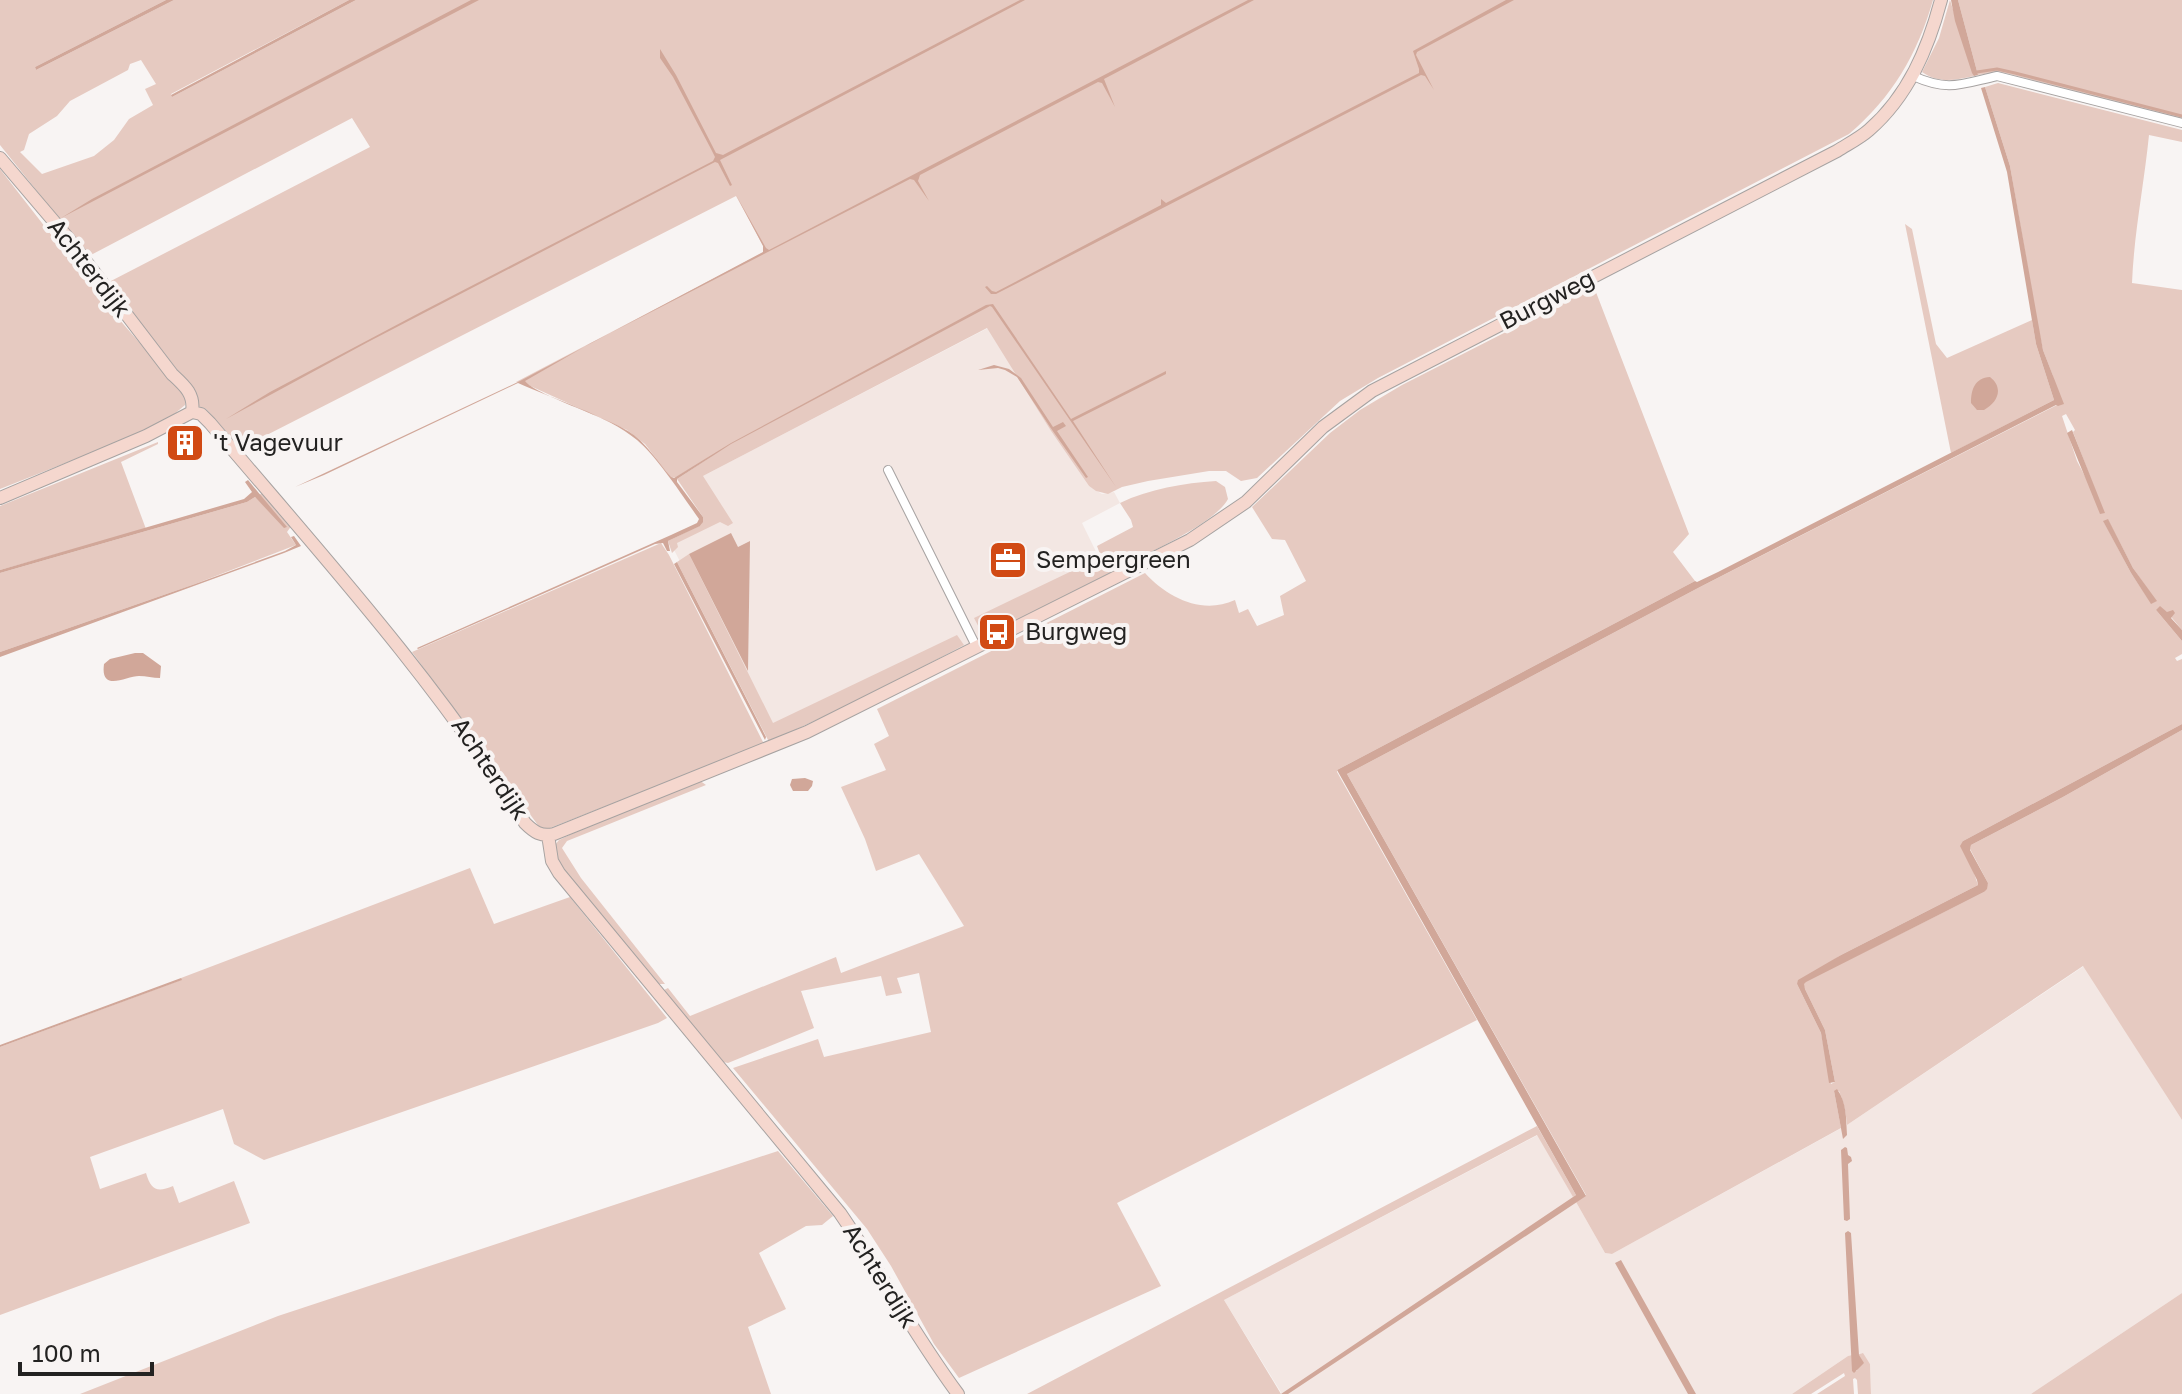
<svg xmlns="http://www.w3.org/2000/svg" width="2182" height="1394" font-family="'Golos Text',sans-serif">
<rect width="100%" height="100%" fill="#f8f4f3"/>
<!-- built -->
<path fill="#f3e7e3" d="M988 328 1051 431 1089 486 1102 494 1114 492 1120 503 1082 523 1106 572 984 637 769 736 670 542 705 526 703 476Z
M2084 966 2182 1120V1293L2031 1394H1871L1870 1364 1862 1353 1848 1356 1792 1394H1282L1224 1300 1538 1135 1605 1253 1612 1254 1847 1125Z"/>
<!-- green -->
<path fill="#e6cac1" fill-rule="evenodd" d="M0 0H166L35 67 36 70 174 0H349L171 94 172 97 356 0H1933C1918 53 1892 98 1849 134L1378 378 1340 401 1257 478 1241 481 1226 471H1209L1148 481 1122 487 1108 494 1096 491 1089 486 1051 431 987 328 703 476 733 523 728 526 720 522 677 543 678 547 672 553 668 541 701 525 703 517 677 479 712 456 676 477 671 478 645 444 627 430 526 384 516 382 766 251 736 196 241 448 206 409 198 406 196 394 109 282 370 147 352 118 89 256 0 145ZM141 60 156 84 145 89 153 105 129 119 114 140 94 156 42 174 20 152 24 150 29 134 57 116 70 101 128 70 130 64Z
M1950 0 1974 76C1955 80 1939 84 1922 72L1939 38Z
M1958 0H2182V119L2009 74 1997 72 1978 75Z
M1998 83 2182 130V142L2149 135C2144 185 2134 233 2132 283L2182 290V630L2167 612 2156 610 2182 641V654L2175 658 2177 661 2182 659V724L1963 841 1978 885 1841 955 1797 984 1821 1033 1831 1084 1835 1082 1825 1030 1805 989 1803 984 1806 981 1984 892 1988 883 1970 849 1971 845 2063 797 2182 730V1120L2083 966 1847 1125C1846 1113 1844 1102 1839 1091H1834L1841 1128 1612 1254 1605 1253 1576 1202 1586 1195 1347 774 1700 587 2057 405 2053 376 2043 350 2038 327 2010 166 1985 87ZM2066 414 2075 430 2073 432 2104 513 2077 461 2062 416ZM2108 520 2133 568 2156 601 2151 603 2131 573 2104 522Z
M0 169 98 295 185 395V405L165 422 141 433 0 489Z
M1905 224 1912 229 1936 344 1947 358 2032 320 2036 344 2054 400 1951 453Z
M1594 287 1689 534 1673 552 1695 581 1337 770V772L1477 1020 1117 1203 1161 1286 959 1378 934 1344 891 1266 867 1229 733 1068 818 1039 824 1057 931 1032 919 973 897 978 902 993 886 996 881 976 801 991 814 1028 728 1063 723 1062 665 994 664 990 668 988 690 1016 836 957 841 973 964 926 919 854 876 871 865 839 841 787 886 770 874 744 889 736 877 709 1145 573C1168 598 1202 615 1235 600L1239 613 1248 609 1257 626 1284 615 1280 596 1306 581 1285 540 1272 539 1252 507 1330 433 1360 410 1402 385Z
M158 442V444L121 462 146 529 0 570V506Z
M1216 481 1225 487 1228 499C1215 523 1154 550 1129 563 1081 588 1033 612 984 637L974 618 1101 557 1097 546 1133 527 1131 520 1120 503C1149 489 1184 483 1216 481Z
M264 492 292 525 287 532 296 545 195 584 0 652V573L247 502 255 497 286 527 259 495Z
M661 543 669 555 764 744 550 828H540L412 652Z
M689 554 773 723 957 635 964 645 870 695 769 742 677 562Z
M699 780 706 785 587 833 567 841 562 848 581 878 665 984H656L565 872 557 858 555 845 559 840 605 818Z
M470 868 494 924 570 897 667 1018 658 1023 264 1160 234 1144 223 1109 90 1157 100 1189 146 1173C151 1190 157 1193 173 1186L179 1203 234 1181 250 1223 0 1315V1047L181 980V978Z
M1537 1126 1576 1195 1573 1197 1537 1135 1224 1300 1281 1394H1027Z
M778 1151 833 1216 822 1225 806 1226 759 1253 786 1309 748 1327 771 1394H80L278 1316Z
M2182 1293V1394H2031Z
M1863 1353 1870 1364 1871 1394H1858L1857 1380 1855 1378 1853 1379 1854 1394H1817L1845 1376 1844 1373 1811 1394H1792L1848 1356 1852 1355V1371H1857L1859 1354Z"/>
<!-- water -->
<path fill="#d1a799" d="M166 0H174L36 70 35 67Z
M349 0H356L172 97 171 95Z
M471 0H479L61 218 92 199Z
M1020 0H1025L720 160 732 185 730 186 718 163 715 162 368 342 226 419 270 392 421 312 713 161 715 157 711 149 673 77 660 58V49L676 75 716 153 723 155Z
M1248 0H1254L1104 79 1115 107 1102 83 1098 82 920 175 918 181 929 201 914 180 910 179 591 343 525 381C534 394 606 417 628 431 646 442 657 461 671 477L674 478 731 443 986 305 993 304 1071 419 1166 371V374L1073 421 1116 487 992 307 990 306 731 444 677 479V482L703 517V522L700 526 668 541 670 551H667L663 543 655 544 418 649 417 648 671 535 697 523 699 519C682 495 658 458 637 440 607 415 553 399 518 383L324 475 295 487 520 381 763 252V246L736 195 766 248 769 250Z
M1506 0H1514L1417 52 1416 55 1434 90 1425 76 1421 75 996 294H991L985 287 987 286 992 291 996 292 1161 205V199L1166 203 1419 73V69L1413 51Z
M1951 0H1958L1978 75 1974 76 1972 73 1955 21Z
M1985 87 2010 166 2043 350 2064 404 2058 406 2056 405 1700 587 1347 774 1586 1196 1288 1394H1281L1576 1195 1337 770 1695 581 1697 582 1718 572 2054 400 2036 344 2007 172 1981 88Z
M994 365 1009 369 1021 378 1053 427 1063 422 1066 426 1057 431 1088 477 1086 478 1050 427 1017 377 1005 370 998 368 978 370Z
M1990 377C2004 388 1998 402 1984 410H1977L1971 403C1971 389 1975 378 1990 377Z
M2072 430 2105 513 2100 514 2067 433Z
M248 480 287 527 284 528 255 497 247 502 0 573V570L244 499 252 492 245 482Z
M2108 519 2133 568 2157 601 2151 604 2131 573 2103 521Z
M731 533 738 547 750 541 748 671 689 554Z
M294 536 301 546 284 553 0 657V652L195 584 285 551 296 545 291 537Z
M677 562 766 737 765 740 674 564Z
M2160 606 2167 612 2173 610 2175 613 2171 618 2182 630V641L2156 610Z
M135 653H143L161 666 160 678C153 678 146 676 139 676 126 676 100 693 104 664L110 659Z
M2182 724V730L2063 797 1971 845 1970 850 1988 883 1987 889 1984 892 1806 982 1804 984 1805 989 1825 1030 1835 1082 1829 1083 1821 1033 1797 984 1798 980 1841 955 1978 885 1977 880 1960 846 1963 841Z
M805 778 813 781 812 786 808 791H793L790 785 792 779Z
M181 978 182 980 0 1047V1045Z
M1837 1089C1847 1103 1846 1119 1847 1135L1843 1139 1834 1091Z
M1845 1147 1847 1148 1848 1155 1851 1157 1852 1161 1848 1164 1850 1219 1847 1221 1844 1220 1841 1150Z
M1848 1231 1851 1233 1859 1355 1864 1363 1854 1373 1852 1371 1845 1233Z
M1621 1260 1696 1394H1688L1615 1263Z"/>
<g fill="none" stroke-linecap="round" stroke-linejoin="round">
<!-- stream -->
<path stroke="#d1a799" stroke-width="3" d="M1977 72 1997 69 2015 73 2182 116"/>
<defs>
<path id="street" d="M1913 76C1949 92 1961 84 1997 76L2182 123
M888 470 977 648"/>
<path id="secondary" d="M0 158 68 238 172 374C184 385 195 394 192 412
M192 412 201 414 210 423C321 554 433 677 525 823 534 832 541 837 554 834L807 732 1190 540 1246 502 1323 427 1372 391 1837 151C1848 144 1860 138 1869 130 1908 96 1928 49 1941 0
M0 498 146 436 192 412
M548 835 552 861 559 873 840 1213C881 1273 915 1336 958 1394"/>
</defs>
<!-- street casing -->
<use href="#street" stroke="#a6a2a1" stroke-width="10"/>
<!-- secondary casing -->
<use href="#secondary" stroke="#a6a2a1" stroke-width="14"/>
<!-- street -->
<use href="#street" stroke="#fff" stroke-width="8"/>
<!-- secondary -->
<use href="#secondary" stroke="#f5d7ce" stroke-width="12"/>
</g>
<!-- icons -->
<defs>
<symbol id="building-square" viewBox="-11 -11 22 22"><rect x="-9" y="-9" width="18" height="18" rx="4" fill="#d14a14" stroke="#f8f4f3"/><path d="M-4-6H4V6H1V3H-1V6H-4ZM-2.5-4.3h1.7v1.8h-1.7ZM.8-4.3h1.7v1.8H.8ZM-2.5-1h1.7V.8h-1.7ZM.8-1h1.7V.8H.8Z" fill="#fff"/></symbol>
<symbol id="office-square" viewBox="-11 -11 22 22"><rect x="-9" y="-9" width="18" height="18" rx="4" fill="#d14a14" stroke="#f8f4f3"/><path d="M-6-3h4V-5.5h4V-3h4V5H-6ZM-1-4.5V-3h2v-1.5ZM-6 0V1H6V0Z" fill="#fff"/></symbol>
<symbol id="bus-square" viewBox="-11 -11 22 22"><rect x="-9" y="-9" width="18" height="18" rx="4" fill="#d14a14" stroke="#f8f4f3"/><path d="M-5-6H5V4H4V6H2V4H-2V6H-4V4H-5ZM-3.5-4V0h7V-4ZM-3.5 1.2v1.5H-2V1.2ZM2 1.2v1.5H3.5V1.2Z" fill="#fff"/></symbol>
</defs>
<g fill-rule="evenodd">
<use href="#building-square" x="163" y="421" width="44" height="44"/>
<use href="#office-square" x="986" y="538" width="44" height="44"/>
<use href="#bus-square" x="975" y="610" width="44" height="44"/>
</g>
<g text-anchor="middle" stroke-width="8" stroke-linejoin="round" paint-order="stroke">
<!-- street labels -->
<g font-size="24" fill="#232221" stroke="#f8f4f3">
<text transform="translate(89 268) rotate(52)" y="8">Achterdijk</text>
<text transform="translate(1547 300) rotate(-27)" y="8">Burgweg</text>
<text transform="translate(490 769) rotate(56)" y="8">Achterdijk</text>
<text transform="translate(880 1276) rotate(58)" y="8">Achterdijk</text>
</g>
<!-- poi labels -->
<g font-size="24" fill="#232221" stroke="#f8f4f3" text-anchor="start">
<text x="213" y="451">'t Vagevuur</text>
<text x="1036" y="568">Sempergreen</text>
<text x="1025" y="640">Burgweg</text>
</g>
</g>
<!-- scale -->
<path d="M20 1362v12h132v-12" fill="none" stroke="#232221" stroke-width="4"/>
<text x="32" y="1362" font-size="24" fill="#232221" stroke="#f8f4f3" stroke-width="6" paint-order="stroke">100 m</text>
</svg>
